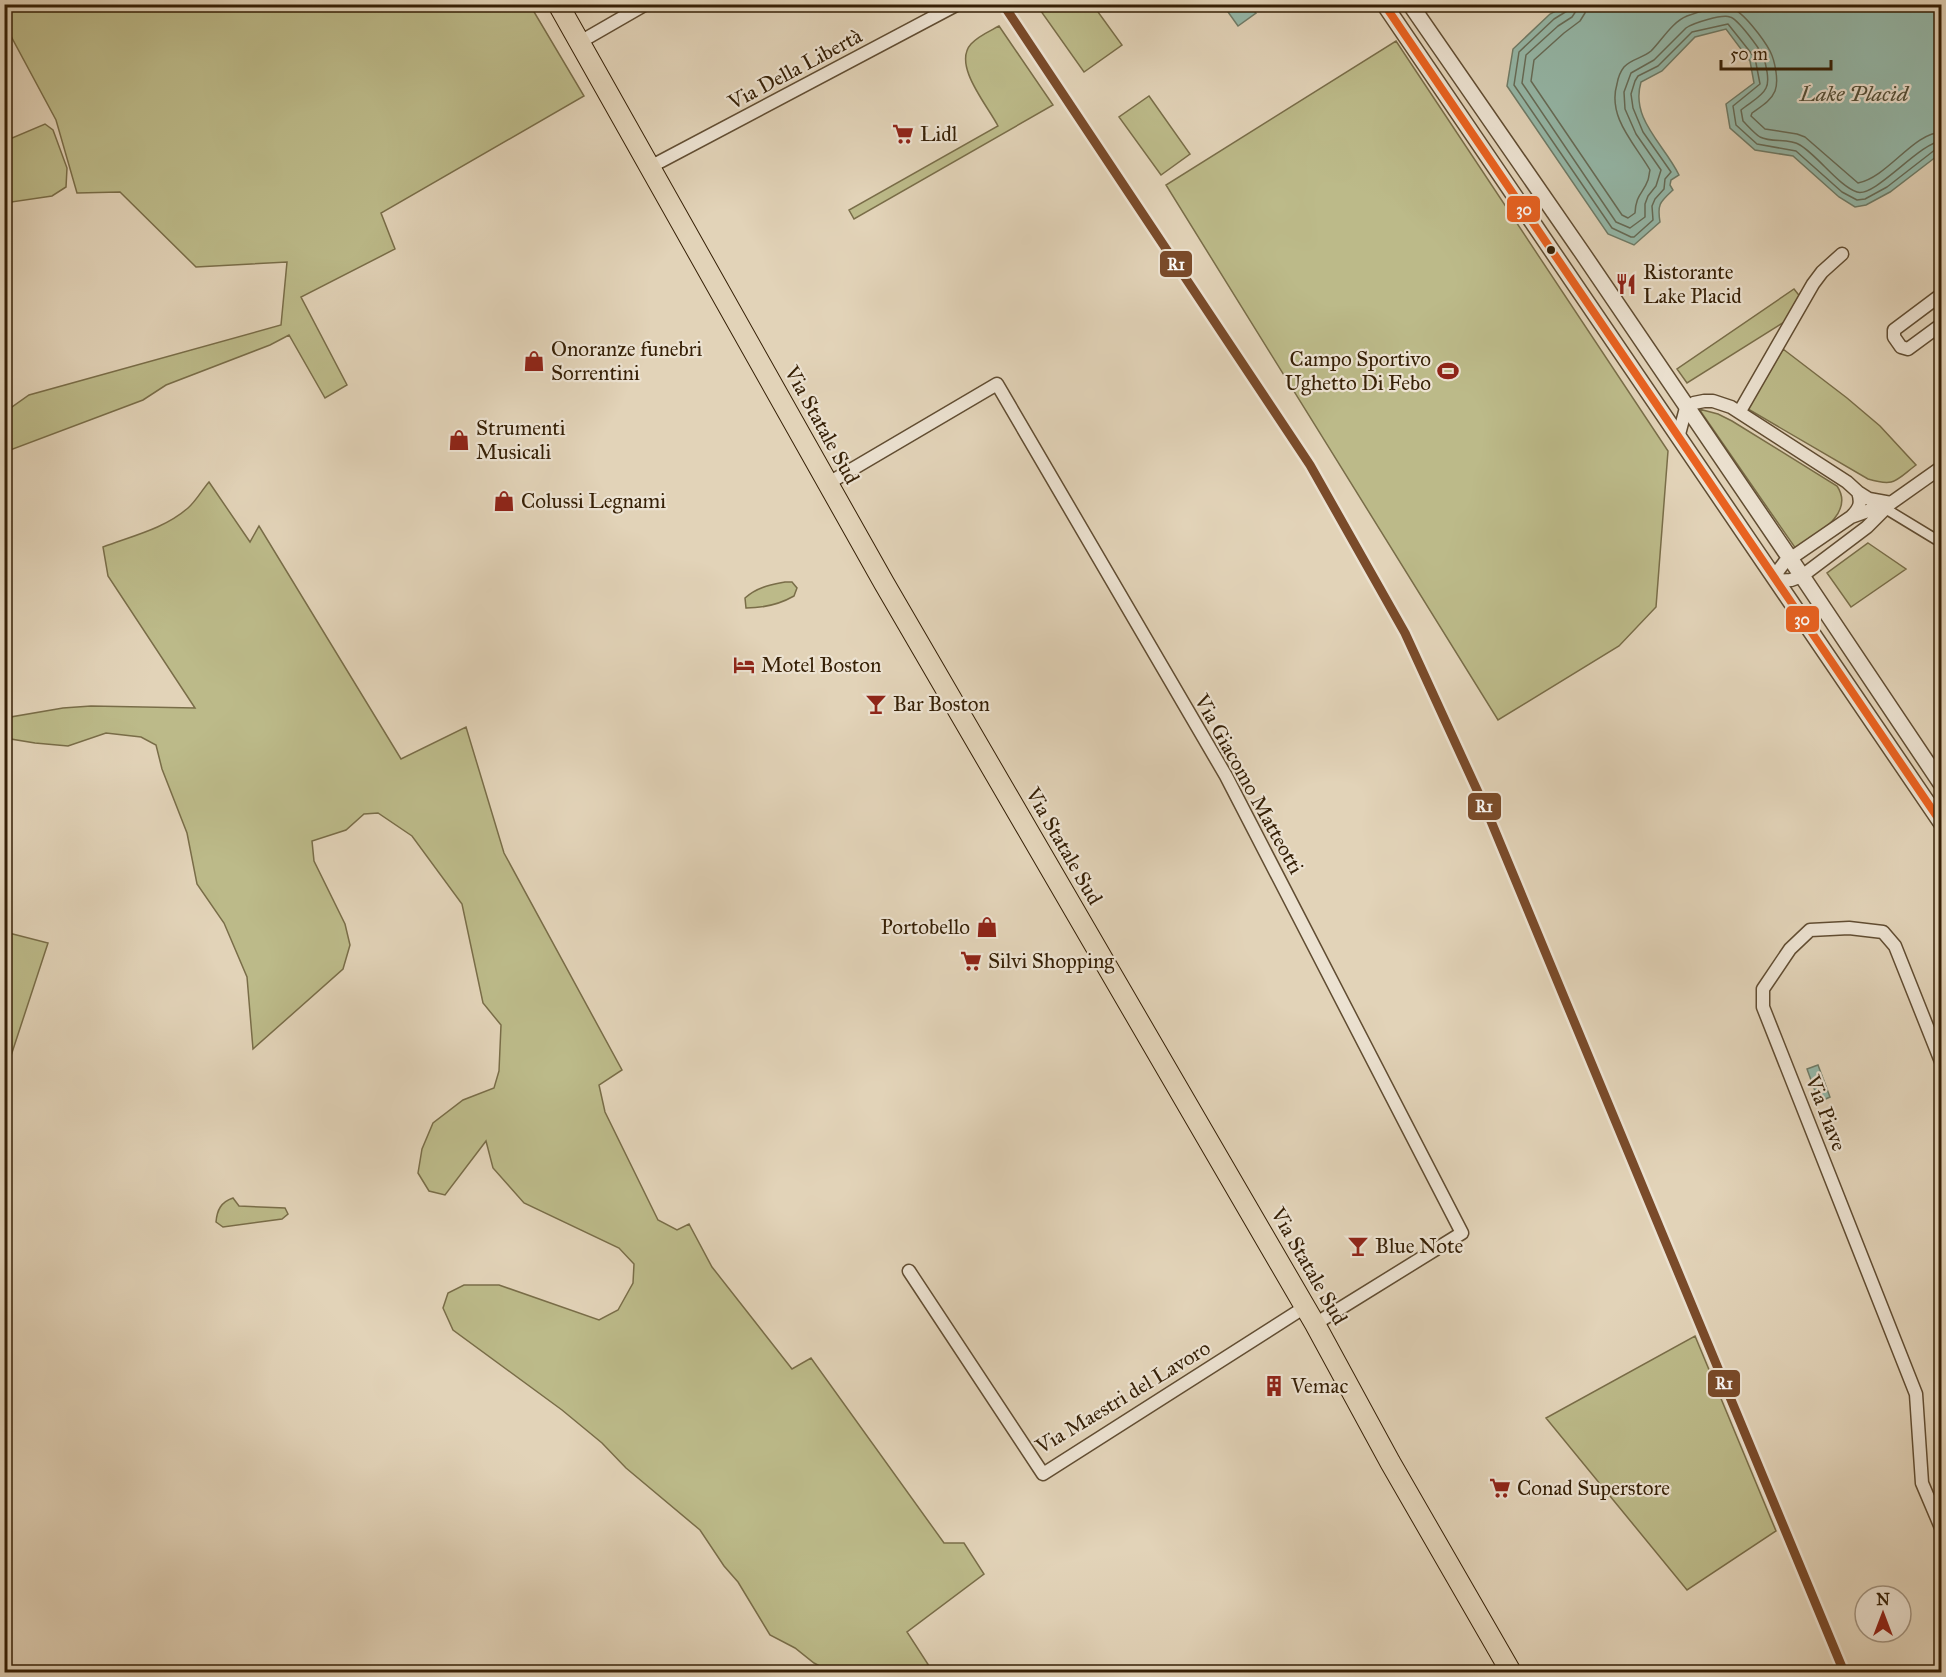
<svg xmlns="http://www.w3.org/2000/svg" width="1946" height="1677" font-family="'IM FELL Great Primer',serif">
<rect width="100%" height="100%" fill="#e2d3b8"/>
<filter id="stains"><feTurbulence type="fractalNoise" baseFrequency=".00333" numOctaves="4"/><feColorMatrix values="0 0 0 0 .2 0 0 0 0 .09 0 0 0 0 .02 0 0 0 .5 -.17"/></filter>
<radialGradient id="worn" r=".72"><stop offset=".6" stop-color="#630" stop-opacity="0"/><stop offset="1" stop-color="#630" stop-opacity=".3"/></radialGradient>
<!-- green -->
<path fill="#bcba89" stroke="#796d48" stroke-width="1.5" d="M5 4 530 5 584 96 381 213 395 249 301 297 347 385 325 398 289 335 270 345 166 385 143 400 5 452V412L29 395 281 325 287 262 196 267 120 192 77 193 56 120 5 25Z
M1041 5H1093L1122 45 1084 72 1038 7Z
M999 26 1053 105 854 219 849 210 998 126C988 106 952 65 971 44 978 36 990 31 999 26Z
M1396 41 1668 451 1656 607 1619 646 1498 720 1166 185Z
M1149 96 1190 154 1161 175 1119 117Z
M45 124 53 130 67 168 66 187 52 196 5 203V141Z
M1794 289 1802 299 1792 317 1687 383 1677 369Z
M1783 349 1847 398 1880 426 1916 465C1895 481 1895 487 1868 479L1748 409Z
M1699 409 1718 414 1732 421 1837 486C1856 514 1814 536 1796 549Z
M209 482 250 542 259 526 401 759 466 727 504 853 622 1070 599 1085 605 1112 658 1220 677 1230 689 1224 712 1267 792 1369 811 1358 944 1543H964L984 1574 907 1632 933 1672H831L814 1663 795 1648 770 1635 738 1582 724 1566 700 1530 626 1468 602 1443 562 1410 453 1330 443 1308 448 1293 464 1285H499L599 1320 618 1310 633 1283 634 1264 619 1248 524 1203 493 1168 486 1141 445 1195 429 1191 418 1173 422 1149 433 1123 463 1100 494 1088 499 1071 501 1025 483 1003 462 904 412 836 378 813 364 814 346 830 312 841 314 861 345 924 350 945 343 969 253 1049 247 977 224 923 197 884 187 833 162 769 156 745 141 737 106 733 68 746 35 743 5 738V718L63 708 91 706 195 708 108 576 103 547C132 536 164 529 188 508 196 501 202 490 209 482Z
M1868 543 1906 569 1851 607 1827 573Z
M785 582H792L797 588 794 596C780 604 763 608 746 608L745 598C757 587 770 585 785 582Z
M5 932 48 943 5 1074 4 932Z
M233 1198 239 1206 285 1208 288 1214 282 1219 223 1227 216 1222C217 1210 221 1202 233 1198Z
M1695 1336 1776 1531 1687 1590 1546 1418Z"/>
<!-- water -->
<path fill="#95b9aa" stroke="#6f7c68" stroke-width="1.5" d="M1223 5H1249L1256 13 1238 26Z
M1567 5H1941V153L1890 192 1866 205 1855 207 1839 197 1793 156 1755 150 1730 128 1726 104 1754 83 1750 61 1726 29 1695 37 1662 71 1641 82C1630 119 1664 144 1679 175L1671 180 1670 185 1673 190C1660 202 1657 204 1660 222L1634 245 1608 234 1507 86 1513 49 1550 14Z
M1818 1065 1830 1097 1819 1102 1807 1069Z"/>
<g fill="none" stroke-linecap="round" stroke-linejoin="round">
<!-- shore -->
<path stroke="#666c58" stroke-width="1.5" d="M1569 4 1567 11 1554 19 1519 52 1514 85 1612 228 1631 237H1634L1653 220 1652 206 1655 199 1664 189 1665 179 1671 172 1643 132 1633 108 1631 94 1635 81 1638 76 1658 66 1692 32 1728 24 1755 58 1760 84 1733 106 1736 125 1757 144 1796 151 1842 192 1857 200 1865 199 1887 187 1936 149 1942 148
M1577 4 1576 11 1572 17 1558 26 1526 55 1522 83 1616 222 1630 228 1645 217V204L1648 196 1656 186 1661 170 1636 134 1625 109 1624 92 1631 73 1654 60 1686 28C1693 23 1722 14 1730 17 1738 19 1759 48 1763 56 1766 64 1770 81 1766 88 1762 97 1749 103 1741 110L1743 121C1748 126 1754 133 1760 137 1772 143 1789 138 1800 145 1818 156 1839 186 1857 192 1875 198 1920 142 1942 141
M1586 4 1585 13 1580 21 1564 33 1534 60 1531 81 1622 215 1628 218 1635 213C1636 194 1643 194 1648 180 1649 177 1649 174 1650 170 1635 144 1607 117 1617 84 1618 78 1620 72 1624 67 1631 59 1643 58 1651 51 1662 40 1672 22 1687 16 1698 12 1719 5 1731 8 1743 11 1764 40 1770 51 1775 61 1779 81 1775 91 1771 101 1760 107 1752 113L1751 116 1765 129 1797 134 1805 137 1858 183C1888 177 1913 133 1942 132"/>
<defs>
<path id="pedestrian" d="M1886 509 1942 543"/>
<path id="minor" d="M580 42 646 4
M650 167 958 4
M1942 294 1894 330V337L1901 347 1908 349 1942 324
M1740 411 1813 284 1822 272 1842 254
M1678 438 1686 408 1694 403 1704 401H1713L1731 407 1847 482 1858 492 1869 499 1891 503
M827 484 997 384 1226 776 1462 1233 1315 1324
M1858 492C1862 504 1859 509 1851 517L1784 563 1778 571 1776 581 1791 580 1802 576 1867 527 1891 503 1942 467
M1851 517 1887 504
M1942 1064 1895 946 1883 932 1849 928 1810 930 1790 949 1763 989V1007L1916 1394 1922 1483 1942 1530
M909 1271 1043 1474 1305 1307"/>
<path id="tertiary" d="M1384 4 1942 824
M1410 4 1581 251 1802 576 1942 785"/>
<path id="primary" d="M558 4 884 583 1315 1324 1390 1462 1511 1672"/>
</defs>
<!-- pedestrian casing -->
<use href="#pedestrian" stroke="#614d32" stroke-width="12"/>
<!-- minor casing -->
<use href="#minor" stroke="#614d32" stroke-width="15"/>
<!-- tertiary casing -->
<use href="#tertiary" stroke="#614d32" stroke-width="18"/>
<!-- primary casing -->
<use href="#primary" stroke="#362006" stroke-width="22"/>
<!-- pedestrian -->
<use href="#pedestrian" stroke="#ece2d1" stroke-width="9"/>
<!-- minor -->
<use href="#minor" stroke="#ece2d1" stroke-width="12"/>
<!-- tertiary -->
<use href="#tertiary" stroke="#ece2d1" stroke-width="15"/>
<!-- primary -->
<use href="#primary" stroke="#e2d3b8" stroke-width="20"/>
<defs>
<path id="bus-1" d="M1384 4 1942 824"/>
</defs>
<!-- bus-1 casing -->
<use href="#bus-1" stroke="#ece2d1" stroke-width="12"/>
<!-- bus-1 -->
<use href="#bus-1" stroke="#e96221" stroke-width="8"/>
<defs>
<path id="rail-1" d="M1003 4 1310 465 1405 633 1488 814 1844 1672"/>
</defs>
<!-- rail-1 casing -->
<use href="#rail-1" stroke="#ece2d1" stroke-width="14"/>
<!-- rail-1 -->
<use href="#rail-1" stroke="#7a4b2a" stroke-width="9"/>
</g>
<!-- icons -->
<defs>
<symbol id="supermarket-bare" viewBox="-9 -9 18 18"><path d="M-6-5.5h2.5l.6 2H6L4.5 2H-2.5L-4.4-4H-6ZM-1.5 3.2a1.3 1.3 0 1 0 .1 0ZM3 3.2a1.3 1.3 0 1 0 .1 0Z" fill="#8f2418" stroke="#ece2d1" stroke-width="2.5" paint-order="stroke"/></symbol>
<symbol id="restaurant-bare" viewBox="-9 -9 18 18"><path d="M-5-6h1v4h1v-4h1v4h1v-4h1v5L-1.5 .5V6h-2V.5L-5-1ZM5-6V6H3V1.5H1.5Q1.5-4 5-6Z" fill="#8f2418" stroke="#ece2d1" stroke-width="2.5" paint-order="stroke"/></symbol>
<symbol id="shop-bare" viewBox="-9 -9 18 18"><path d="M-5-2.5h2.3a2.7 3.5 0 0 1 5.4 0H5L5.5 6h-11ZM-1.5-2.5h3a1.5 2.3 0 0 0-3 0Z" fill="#8f2418" stroke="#ece2d1" stroke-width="2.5" paint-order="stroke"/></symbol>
<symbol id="stadium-bare" viewBox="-9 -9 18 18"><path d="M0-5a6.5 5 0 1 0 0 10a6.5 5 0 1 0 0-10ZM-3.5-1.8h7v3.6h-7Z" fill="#8f2418" stroke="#ece2d1" stroke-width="2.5" paint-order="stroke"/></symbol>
<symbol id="hotel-bare" viewBox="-9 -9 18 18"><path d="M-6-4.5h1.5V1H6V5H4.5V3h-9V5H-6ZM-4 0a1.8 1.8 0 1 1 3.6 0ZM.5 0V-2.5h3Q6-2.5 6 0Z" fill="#8f2418" stroke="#ece2d1" stroke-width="2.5" paint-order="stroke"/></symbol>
<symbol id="bar-bare" viewBox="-9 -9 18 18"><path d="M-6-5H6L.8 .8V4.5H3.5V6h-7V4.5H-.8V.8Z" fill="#8f2418" stroke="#ece2d1" stroke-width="2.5" paint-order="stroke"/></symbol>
<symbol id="building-bare" viewBox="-9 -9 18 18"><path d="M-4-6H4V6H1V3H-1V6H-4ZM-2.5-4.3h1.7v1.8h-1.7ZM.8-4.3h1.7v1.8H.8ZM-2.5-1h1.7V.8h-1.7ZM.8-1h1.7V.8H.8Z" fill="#8f2418" stroke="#ece2d1" stroke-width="2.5" paint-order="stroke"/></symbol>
</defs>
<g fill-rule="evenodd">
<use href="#supermarket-bare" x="888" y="119" width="30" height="30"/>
<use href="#restaurant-bare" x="1611" y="269" width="30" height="30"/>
<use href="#shop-bare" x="519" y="346" width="30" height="30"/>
<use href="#stadium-bare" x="1433" y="356" width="30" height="30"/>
<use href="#shop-bare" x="444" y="425" width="30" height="30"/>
<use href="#shop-bare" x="489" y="486" width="30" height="30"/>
<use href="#hotel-bare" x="729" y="650" width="30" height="30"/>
<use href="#bar-bare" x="861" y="689" width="30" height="30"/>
<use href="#shop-bare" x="972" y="912" width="30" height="30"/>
<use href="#supermarket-bare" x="956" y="946" width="30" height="30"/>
<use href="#bar-bare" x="1343" y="1231" width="30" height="30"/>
<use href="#building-bare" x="1259" y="1371" width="30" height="30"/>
<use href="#supermarket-bare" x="1485" y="1473" width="30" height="30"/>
</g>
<!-- markers -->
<circle fill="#362006" stroke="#ece2d1" stroke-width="2" cx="1551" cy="250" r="5"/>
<g text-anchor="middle" stroke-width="4.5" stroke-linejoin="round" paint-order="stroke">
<!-- street labels -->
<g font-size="21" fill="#362006" stroke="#ece2d1">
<text transform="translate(795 69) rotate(-28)" y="7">Via Della Libertà</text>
<text transform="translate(822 425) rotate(61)" y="7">Via Statale Sud</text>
<text transform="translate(1249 784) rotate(61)" y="7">Via Giacomo Matteotti</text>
<text transform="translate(1064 846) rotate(60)" y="7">Via Statale Sud</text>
<text transform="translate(1826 1113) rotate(69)" y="7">Via Piave</text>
<text transform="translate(1309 1266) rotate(60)" y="7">Via Statale Sud</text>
<text transform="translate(1123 1397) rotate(-31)" y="7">Via Maestri del Lavoro</text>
</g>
<!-- poi labels -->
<g font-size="21" fill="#362006" stroke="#ece2d1" text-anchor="start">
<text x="920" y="141">Lidl</text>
<text x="1643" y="279">Ristorante<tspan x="1643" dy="24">Lake Placid</tspan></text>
<text x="551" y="356">Onoranze funebri<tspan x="551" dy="24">Sorrentini</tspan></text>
<text x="1431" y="366" text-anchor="end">Campo Sportivo<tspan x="1431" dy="24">Ughetto Di Febo</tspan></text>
<text x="476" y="435">Strumenti<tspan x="476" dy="24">Musicali</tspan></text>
<text x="521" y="508">Colussi Legnami</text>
<text x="761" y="672">Motel Boston</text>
<text x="893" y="711">Bar Boston</text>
<text x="970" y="934" text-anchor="end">Portobello</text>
<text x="988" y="968">Silvi Shopping</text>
<text x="1375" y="1253">Blue Note</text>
<text x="1291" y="1393">Vemac</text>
<text x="1517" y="1495">Conad Superstore</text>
</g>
<!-- water labels -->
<g font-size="22" font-style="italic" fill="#524e37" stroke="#ece2d1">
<text x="1854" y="101">Lake Placid</text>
</g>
</g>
<g stroke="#ece2d1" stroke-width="2">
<rect x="1506" y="195" width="35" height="28" rx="6" fill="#e96221"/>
<rect x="1159" y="250" width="34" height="28" rx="6" fill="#7a4b2a"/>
<rect x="1785" y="605" width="35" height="28" rx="6" fill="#e96221"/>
<rect x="1467" y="792" width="35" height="29" rx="6" fill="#7a4b2a"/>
<rect x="1707" y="1369" width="34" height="29" rx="6" fill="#7a4b2a"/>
</g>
<g font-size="16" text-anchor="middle" font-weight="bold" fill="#fff">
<text x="1524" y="215">30</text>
<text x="1176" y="270">R1</text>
<text x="1802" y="625">30</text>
<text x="1484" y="812">R1</text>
<text x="1724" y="1389">R1</text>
</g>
<!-- margin -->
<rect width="1946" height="1677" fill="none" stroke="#e2d3b8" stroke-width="24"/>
<rect x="6" y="6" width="1934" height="1665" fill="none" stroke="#362006" stroke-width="3"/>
<rect x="12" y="12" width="1922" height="1653" fill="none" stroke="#362006" stroke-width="1.5"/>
<!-- north arrow -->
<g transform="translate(1883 1614)"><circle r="28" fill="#ece2d1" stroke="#a39480" stroke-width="1.5"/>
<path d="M0-4.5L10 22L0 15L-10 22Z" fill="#8f2418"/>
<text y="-9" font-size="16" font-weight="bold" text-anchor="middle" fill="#362006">N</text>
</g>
<!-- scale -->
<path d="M1721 60v9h110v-9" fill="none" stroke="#362006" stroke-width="3"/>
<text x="1730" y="60" font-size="18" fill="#362006" stroke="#ece2d1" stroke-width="4.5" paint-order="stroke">50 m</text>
<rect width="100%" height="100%" filter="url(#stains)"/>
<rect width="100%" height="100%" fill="url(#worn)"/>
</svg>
